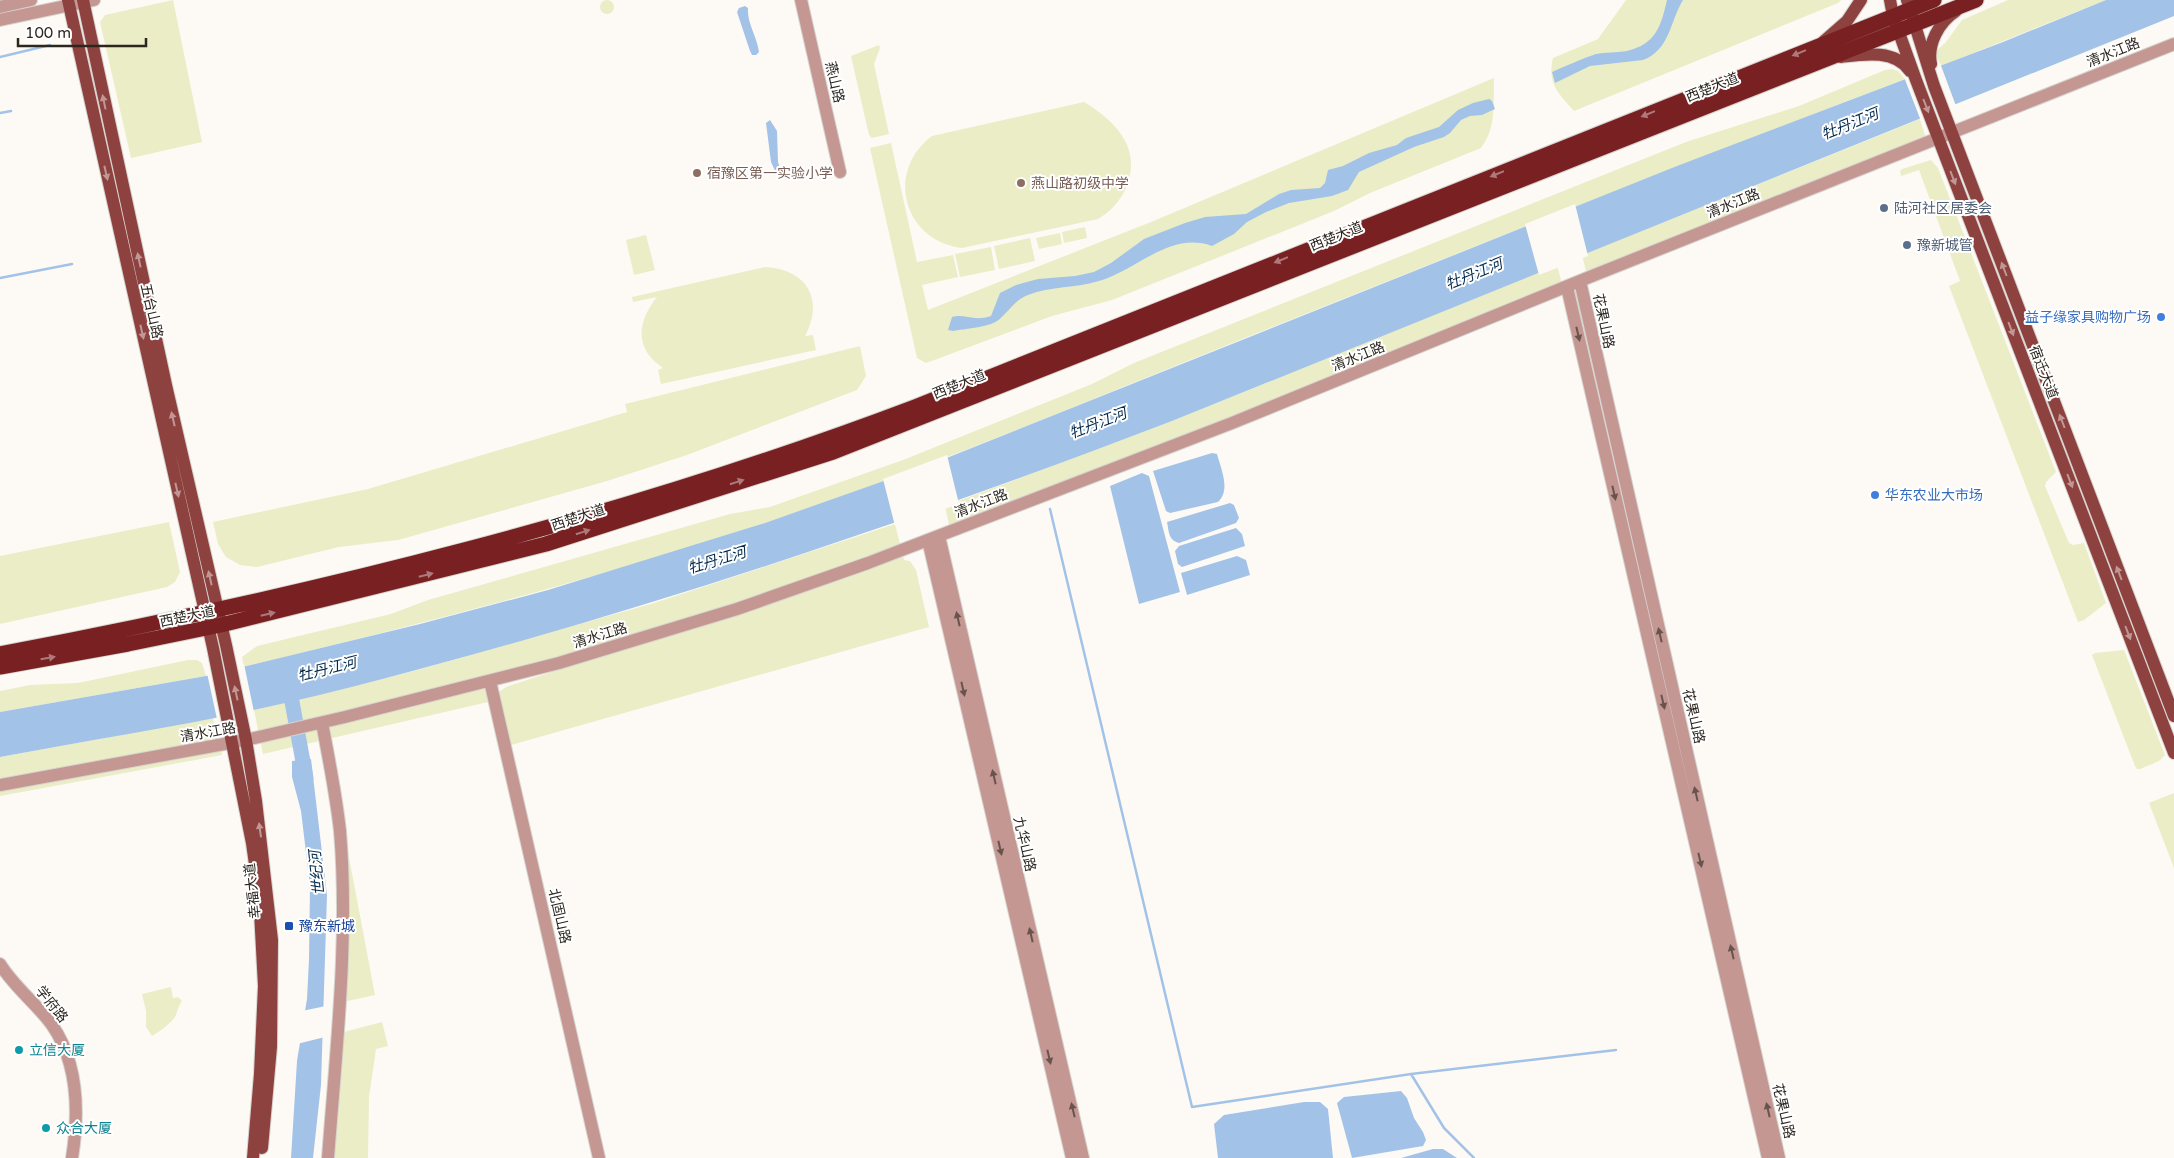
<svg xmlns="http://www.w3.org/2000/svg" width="2174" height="1158" font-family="'Varela Round','Noto Sans SC',sans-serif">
<rect width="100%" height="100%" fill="#fdfaf6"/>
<!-- green -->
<path fill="#eaedc6" d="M600 7a7 7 0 1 1 14 0a7 7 0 1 1-14 0Z
M173 0 202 142 131 158 100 22 105 15Z
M1626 0H1841L1838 3 1574 111C1558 93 1547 84 1553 58L1598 39Z
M2008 0H2106L1941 66 1935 52 1946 42 1962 20Z
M879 45 880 48 874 64 889 134 872 138 869 135 851 56Z
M1892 69 1898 71 1905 79C1676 166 1448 257 1220 348 1069 408 920 472 765 523 594 580 420 624 244 667L242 657 257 646 391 614 428 600 730 514 770 507 903 460 1092 384 1134 363 1686 142 1799 106 1885 70Z
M1494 78C1493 103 1497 127 1481 148L1370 193 1334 211 1112 300 1052 316 937 359 926 363 917 358 870 148 891 143 917 262 953 255 958 277 922 285 928 310 1151 222Z
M1084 102C1099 111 1115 123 1124 139 1141 168 1125 204 1098 219L962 248C903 241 885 171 932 136Z
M1920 119 1926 139 1587 275 1582 255Z
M1931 160 1938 168 2056 472 2046 482 2045 486 2069 543 2073 545 2084 543 2106 603 2084 620 2078 622 1949 286 1960 281 1919 170 1901 176 1900 171 1902 169Z
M1085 227 1087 238 1064 243 1062 232Z
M1060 233 1062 244 1039 249 1036 238Z
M646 235 655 270 634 275 626 240Z
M1030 238 1035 261 999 269 994 246Z
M991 247 995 270 960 277 955 254Z
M1557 265 1562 284 950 530 945 506 1172 421Z
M765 267C806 269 825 299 805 336L813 335 816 350 661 384 658 370 663 368C634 349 637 322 657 297L633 302 632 297Z
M860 346 866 376 857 390 687 455 607 481 398 540 339 547 257 567 240 565 226 557 218 544 213 522 368 489 627 412 625 404Z
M169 522 180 572 175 582 167 587 0 624V556Z
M895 524 904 560 910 561 916 570 929 627 511 745 499 692 506 687 582 662 485 688 488 702 263 754 254 710 410 672 654 603Z
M2124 650 2165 755 2159 761 2140 769H2137L2135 766 2092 655 2095 653Z
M188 660H197L202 663 206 676 0 712V691L30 685 78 683Z
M213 718 222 755 0 796V757Z
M328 746 375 995 343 1002 345 921Z
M2174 793V868L2149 803Z
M171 987 173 998 178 997 182 1001C178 1006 178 1011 175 1017 170 1024 159 1032 152 1036L146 1027V1011L142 994Z
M382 1022 388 1046 376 1049 369 1097 368 1158H332L340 1033Z"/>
<!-- water -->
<path fill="#a2c3e7" d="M1667 0H1683C1670 21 1670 50 1643 60L1590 66 1555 83 1552 72C1566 66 1581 59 1596 54 1605 52 1616 53 1627 51 1656 44 1661 26 1667 0Z
M2106 0H2174V16L1172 421C958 503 742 578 521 641 432 666 344 691 254 710 170 728 84 741 0 757V712L206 676 420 624 548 590 765 523 929 465 1677 166 2003 42Z
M745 6 748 8C747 24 757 36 759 52L756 55H752L750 51 737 12 739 8Z
M1489 99 1492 101 1495 109 1482 115 1470 116 1461 120 1450 133 1444 137 1414 147 1359 172 1348 190 1332 196 1289 203 1266 212 1247 222 1234 234 1212 246C1170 231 1137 270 1099 281 1076 288 1051 286 1028 295 1014 300 1009 312 997 321 989 327 964 329 953 331L948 330 952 317C963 313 974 322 991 316L1000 293 1016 285 1038 279 1075 276 1094 272 1111 263 1144 239 1185 223 1205 217 1246 214 1279 194 1291 190 1320 188 1325 183 1328 170 1343 166 1369 153 1397 145 1406 138 1439 127 1458 110 1473 103Z
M770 120 777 131 778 162 783 177 777 175 771 162 766 123Z
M1212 453 1217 454C1221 469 1231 490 1218 502L1170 513 1166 511 1153 471Z
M1142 473 1149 476 1180 592 1139 604 1110 486Z
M1230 503 1234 505 1239 518 1236 523 1179 543C1168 540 1169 531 1167 522Z
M1236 528 1242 534 1245 546 1182 567 1178 564 1175 551 1179 546Z
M1237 556 1246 560 1250 575 1187 595 1181 573Z
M311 759 327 895 321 1085 313 1158H291L297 1061 307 999 309 959 310 886 301 811 292 777V761Z
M1401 1091 1407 1098 1414 1118 1423 1132 1426 1140 1423 1146 1352 1158 1337 1103 1344 1097Z
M1304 1102H1320L1328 1109 1333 1158H1218L1214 1124 1224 1115Z
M1433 1149H1443L1457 1158H1401Z"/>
<!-- pier -->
<path fill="#fdfaf6" d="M1940 63 1956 106 1921 121 1904 77Z
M1575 204 1588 256 1539 275 1525 224Z
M947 455 959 504 895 526 883 479Z
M244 664 254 712 217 719 207 673Z
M326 1006 325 1037 297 1044 302 1011Z"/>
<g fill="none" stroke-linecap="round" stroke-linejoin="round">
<!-- stream -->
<path stroke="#a2c3e7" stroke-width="2.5" d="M0 57 50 45
M0 113 11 111
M0 278 72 264
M1050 509 1192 1107 1411 1074 1616 1050
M1411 1074 1444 1128 1474 1158"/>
<!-- river -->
<path stroke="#a2c3e7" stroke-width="15" d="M288 680 306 778"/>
<defs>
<path id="minor" d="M801 0 840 172
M0 7 31 0
M0 20 94 0
M1580 281 1779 1158
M1567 287 1768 1158
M939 536 1083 1158
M928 540 1072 1158
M490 681 599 1158
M322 723C329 759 336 795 340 831 349 939 336 1051 328 1158
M0 785 246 740 345 717 559 663 737 609 868 563 1232 423 1597 274 2174 44
M0 964C14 987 37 1004 52 1025 79 1064 79 1114 72 1158"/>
<path id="major" d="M68 0 213 648 252 843 259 893 264 986 260 1074 253 1158
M83 0 166 385 226 645 246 740 256 801 272 940 271 1047 262 1148
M1890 0 1893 16 1916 80 2174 753
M1907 0 1934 86 2174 716
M1823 42 1847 21 1861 0
M1841 57C1864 54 1895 49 1910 71
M1931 64C1927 44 1939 22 1956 11"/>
<path id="highway" d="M0 654C311 595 619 519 915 407L1934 0
M0 667 128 644 221 625 546 544 833 452 1976 0"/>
</defs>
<!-- minor casing -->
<use href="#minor" stroke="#d7d4cf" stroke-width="14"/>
<!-- major casing -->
<use href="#major" stroke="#d7d4cf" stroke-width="14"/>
<!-- highway casing -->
<use href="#highway" stroke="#d7d4cf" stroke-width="17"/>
<!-- minor -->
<use href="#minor" stroke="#c49793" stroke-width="12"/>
<!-- major -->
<use href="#major" stroke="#8e4240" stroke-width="12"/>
<!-- highway -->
<use href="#highway" stroke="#782022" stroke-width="15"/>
</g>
<!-- one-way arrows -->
<defs><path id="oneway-solid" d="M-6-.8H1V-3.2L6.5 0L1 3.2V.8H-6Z" transform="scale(1.25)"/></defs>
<g fill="#ae797a">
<use href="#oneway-solid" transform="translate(1799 53) rotate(158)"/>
<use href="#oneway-solid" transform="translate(1648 114) rotate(158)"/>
<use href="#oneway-solid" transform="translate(1497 174) rotate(158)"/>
<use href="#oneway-solid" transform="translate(1281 260) rotate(158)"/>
<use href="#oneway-solid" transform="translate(737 482) rotate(-18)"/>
<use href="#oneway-solid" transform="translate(583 532) rotate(-18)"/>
<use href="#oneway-solid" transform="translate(426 575) rotate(-14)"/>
<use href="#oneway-solid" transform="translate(268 614) rotate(-13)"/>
<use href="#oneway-solid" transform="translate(48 658) rotate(-10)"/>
</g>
<g fill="#c19796">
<use href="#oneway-solid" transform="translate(104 102) rotate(-102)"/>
<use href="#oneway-solid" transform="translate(1926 106) rotate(69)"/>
<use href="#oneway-solid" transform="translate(106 173) rotate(77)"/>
<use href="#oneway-solid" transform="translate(1953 178) rotate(69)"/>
<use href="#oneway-solid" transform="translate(139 260) rotate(-102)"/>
<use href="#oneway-solid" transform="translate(2004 269) rotate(-111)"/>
<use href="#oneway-solid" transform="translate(2011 329) rotate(69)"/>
<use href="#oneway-solid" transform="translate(142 332) rotate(77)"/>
<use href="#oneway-solid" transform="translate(173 419) rotate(-103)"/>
<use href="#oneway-solid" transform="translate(2062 421) rotate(-111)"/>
<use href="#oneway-solid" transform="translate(2070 481) rotate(69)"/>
<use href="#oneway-solid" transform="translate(177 490) rotate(77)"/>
<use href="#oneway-solid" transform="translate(2119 573) rotate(-111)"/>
<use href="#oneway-solid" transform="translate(210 578) rotate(-103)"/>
<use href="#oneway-solid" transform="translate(2128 633) rotate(69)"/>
<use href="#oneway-solid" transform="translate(236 693) rotate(-102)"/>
<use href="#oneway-solid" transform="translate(260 830) rotate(-98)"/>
</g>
<g fill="#69534d">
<use href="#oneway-solid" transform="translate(1578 334) rotate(77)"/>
<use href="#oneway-solid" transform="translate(1614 493) rotate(77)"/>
<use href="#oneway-solid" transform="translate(958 619) rotate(-103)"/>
<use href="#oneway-solid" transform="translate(1660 635) rotate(-103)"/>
<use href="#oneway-solid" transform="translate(963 689) rotate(77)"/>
<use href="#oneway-solid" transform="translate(1663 702) rotate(77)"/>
<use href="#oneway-solid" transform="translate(994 777) rotate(-103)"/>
<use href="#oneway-solid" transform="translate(1696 794) rotate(-103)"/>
<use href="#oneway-solid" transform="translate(1000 848) rotate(77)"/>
<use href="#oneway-solid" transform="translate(1700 860) rotate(77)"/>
<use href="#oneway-solid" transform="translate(1031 935) rotate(-103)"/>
<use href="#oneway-solid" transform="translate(1732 952) rotate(-103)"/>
<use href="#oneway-solid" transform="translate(1049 1057) rotate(77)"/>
<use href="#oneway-solid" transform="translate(1073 1110) rotate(-103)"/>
<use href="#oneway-solid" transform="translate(1768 1110) rotate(-103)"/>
</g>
<!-- markers -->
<g fill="#8d6e63" stroke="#fff" stroke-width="2">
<circle cx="697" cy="173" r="5"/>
<circle cx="1021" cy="183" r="5"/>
</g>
<g fill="#5c6f8a" stroke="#fff" stroke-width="2">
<circle cx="1884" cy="208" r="5"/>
<circle cx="1907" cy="245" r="5"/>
</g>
<g fill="#3f7fe0" stroke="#fff" stroke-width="2">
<circle cx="2161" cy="317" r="5"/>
<circle cx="1875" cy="495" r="5"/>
</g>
<rect fill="#1a4fb4" stroke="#fff" stroke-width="2" x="284" y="921" width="10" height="10" rx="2.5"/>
<g fill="#0f9aa8" stroke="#fff" stroke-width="2">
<circle cx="19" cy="1050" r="5"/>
<circle cx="46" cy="1128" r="5"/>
</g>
<g text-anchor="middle" stroke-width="4" stroke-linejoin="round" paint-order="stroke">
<!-- street labels -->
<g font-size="14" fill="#2c261f" stroke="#fff">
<text transform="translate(2113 52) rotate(-22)" y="5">清水江路</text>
<text transform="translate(835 82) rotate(77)" y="5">燕山路</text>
<text transform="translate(1712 87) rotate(-22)" y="5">西楚大道</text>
<text transform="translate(1733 203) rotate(-22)" y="5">清水江路</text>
<text transform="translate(1336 236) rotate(-22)" y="5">西楚大道</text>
<text transform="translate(152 311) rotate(77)" y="5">五台山路</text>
<text transform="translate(1604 321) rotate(78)" y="5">花果山路</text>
<text transform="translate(1358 356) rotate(-22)" y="5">清水江路</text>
<text transform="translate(2044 372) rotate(69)" y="5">宿迁大道</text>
<text transform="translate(959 384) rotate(-22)" y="5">西楚大道</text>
<text transform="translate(981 503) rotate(-21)" y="5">清水江路</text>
<text transform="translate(578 517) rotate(-18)" y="5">西楚大道</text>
<text transform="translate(187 616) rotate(-12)" y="5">西楚大道</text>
<text transform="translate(600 635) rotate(-17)" y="5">清水江路</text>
<text transform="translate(1694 716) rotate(77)" y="5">花果山路</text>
<text transform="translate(208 732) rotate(-10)" y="5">清水江路</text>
<text transform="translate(1025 844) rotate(77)" y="5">九华山路</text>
<text transform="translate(252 891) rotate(-96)" y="5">幸福大道</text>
<text transform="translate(560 916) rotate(77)" y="5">北固山路</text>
<text transform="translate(52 1004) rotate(51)" y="5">学府路</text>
<text transform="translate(1784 1111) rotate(77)" y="5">花果山路</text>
</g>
<!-- education labels -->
<g font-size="14" fill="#785e54" stroke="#fff" text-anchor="start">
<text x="707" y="178">宿豫区第一实验小学</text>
<text x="1031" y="188">燕山路初级中学</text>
</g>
<!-- service labels -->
<g font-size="14" fill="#4e5e75" stroke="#fff" text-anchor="start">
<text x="1894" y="213">陆河社区居委会</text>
<text x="1917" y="250">豫新城管</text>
</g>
<!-- shop labels -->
<g font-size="14" fill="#366cbe" stroke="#fff" text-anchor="end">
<text x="2151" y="322">益子缘家具购物广场</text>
<text x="1885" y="500" text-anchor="start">华东农业大市场</text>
</g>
<!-- transit labels -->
<g font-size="14" fill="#164399" stroke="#fff" text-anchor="start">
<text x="299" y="931">豫东新城</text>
</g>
<!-- culture labels -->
<g font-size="14" fill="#0d838f" stroke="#fff" text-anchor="start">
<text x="29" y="1055">立信大厦</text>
<text x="56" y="1133">众合大厦</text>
</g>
<!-- water labels -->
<g font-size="15" font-style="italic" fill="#042a4b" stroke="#fff">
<text transform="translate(1850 124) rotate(-22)" y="5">牡丹江河</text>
<text transform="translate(1474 274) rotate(-22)" y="5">牡丹江河</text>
<text transform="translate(1098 423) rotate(-21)" y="5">牡丹江河</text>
<text transform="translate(717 560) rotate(-17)" y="5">牡丹江河</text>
<text transform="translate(327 669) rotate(-14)" y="5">牡丹江河</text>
<text transform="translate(317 873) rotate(-96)" y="5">世纪河</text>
</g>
</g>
<!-- scale -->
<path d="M18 38v8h128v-8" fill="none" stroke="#2c261f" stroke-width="2.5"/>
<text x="25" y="38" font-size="15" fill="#2c261f" stroke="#ffffff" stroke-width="4" paint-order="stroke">100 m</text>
</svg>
